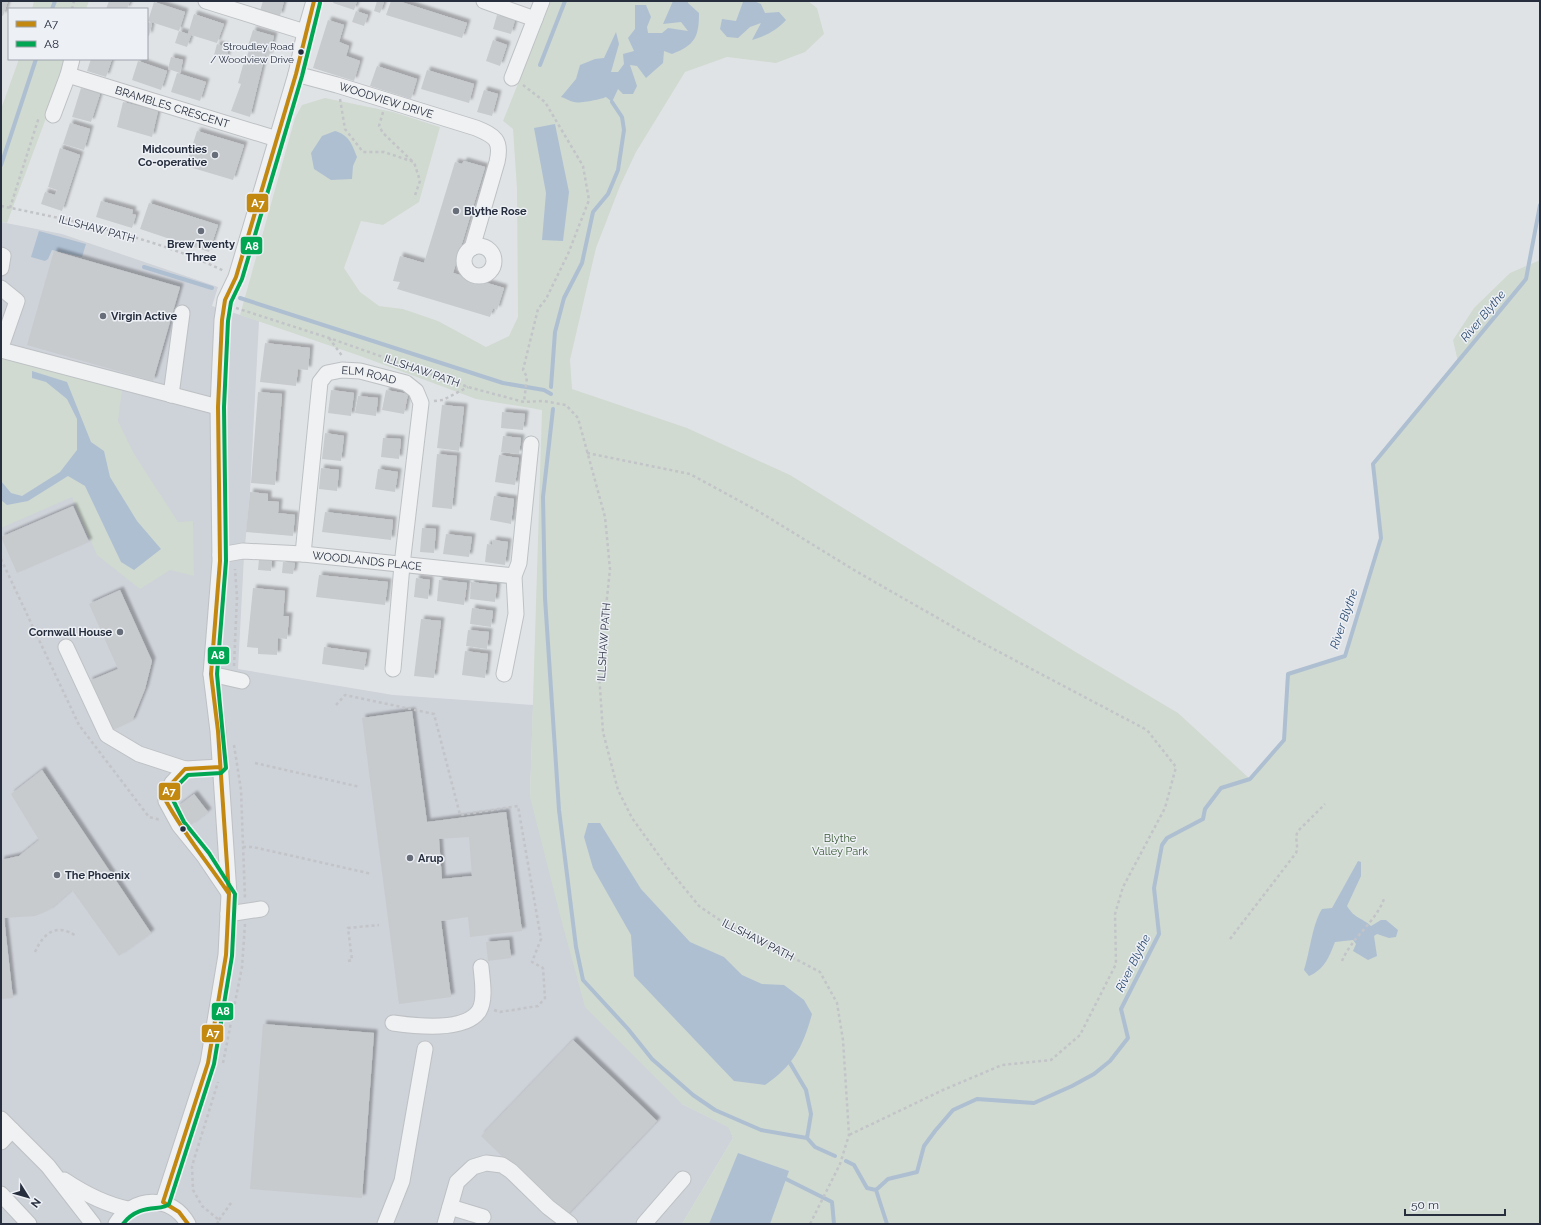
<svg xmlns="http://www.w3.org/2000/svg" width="1541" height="1225" font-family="Raleway,sans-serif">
<defs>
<filter id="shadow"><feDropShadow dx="3.5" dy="-3.5" stdDeviation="1" flood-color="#0004"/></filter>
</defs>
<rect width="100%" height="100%" fill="#e0e3e6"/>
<path fill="#ced2d9" d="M1,222L62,234L218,287L212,306L259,321L250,492L244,556L238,669L393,695L533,705L530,797L682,1104L729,1127L733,1138L682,1224H1Z"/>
<path fill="#d0dad1" d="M34,1H89L86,9H32Z
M551,1H808L817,8L824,34L805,52L776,63L727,57L685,72L636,152L620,186L596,248L570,360L572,389L687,428L790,475L1074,651L1178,713L1250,779L1284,740L1288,674L1345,656L1381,538L1373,464L1458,362L1453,340L1474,308L1510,273L1540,260V1224H682L733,1138L728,1127L682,1104L585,1007L561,919L530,797L542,410L476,399L363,357L240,315L295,118L302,105L325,98L393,112L440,127L419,202L383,225L361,221L344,268L360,292L379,306L403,309L438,321L486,347L509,336L518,317L517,189L513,129L503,121Z
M19,59H68L7,223L1,222V109Z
M1,358L122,390L118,421L134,454L178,522L193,521L194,576L170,570L140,589L97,555L72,497L1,528Z"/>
<path fill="#aebfd2" d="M673,1H688V3L699,13C699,37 695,45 672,54L664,51L663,63L646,78L637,66L630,65L637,86L633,94H623L618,89L612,102L606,97C602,99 579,104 574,102C569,101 565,98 561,97L576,79L580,65L595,59L604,58L616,32L619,44L611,72H618L624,64L623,54L634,51L628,38L635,29V5H646L651,17L647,27L648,33H662L668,28L688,31L681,22L663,24Z
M754,1L761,4L765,13L779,12L786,20C777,30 766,36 752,40L761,23L750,27L738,38L727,37L720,29L722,19L736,21L743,2Z
M555,124L569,192L563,241L542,240L546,193L534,128Z
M335,131C349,135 352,144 357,157L353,166L352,179L331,180L314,169L311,153L322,136Z
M39,231L86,244L82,257L52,250L48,259L45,261L31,257Z
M32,371L67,382L91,442L104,451L110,477L137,521L161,549L134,570L121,562L85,486L68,476L28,501L7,505L1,500V481L11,493L22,496L60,472L77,450V419L67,399L46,382L32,378Z
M588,823H600L641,889L690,942L724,957L742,975L762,984L784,985L804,1000L812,1014C803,1047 793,1066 765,1085L734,1081L634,976L631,935L593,868L584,837Z
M1358,861L1361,862V876L1347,906C1356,920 1360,916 1371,926L1381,920H1386L1398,930L1396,937L1389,938L1377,934L1374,936L1377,956L1368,960L1353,951L1356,944L1353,940L1335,942C1329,957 1325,969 1309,976L1304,970C1310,952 1312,925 1322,909L1332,908Z
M738,1153L789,1171L770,1224H709Z"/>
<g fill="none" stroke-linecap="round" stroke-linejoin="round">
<path stroke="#aebfd2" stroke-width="4" d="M52,9L55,1
M540,65L565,1
M1,165L36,59
M144,267L212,288
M240,298L503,383L544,390L551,394
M551,387L555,332L564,298L582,263L593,212L608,194L618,170L624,130L622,117L612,102
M553,409L543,497L545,598L559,810L576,947L583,980L628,1029L652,1059L693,1095L715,1110L761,1130L807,1138
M790,1063L806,1090L811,1114L807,1138L815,1147L835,1156
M846,1161L854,1165L867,1188L876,1190
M786,1179L832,1202L834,1224
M887,1224L876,1190L888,1179L917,1172L924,1146L935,1131L953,1110L977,1099L1034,1103L1072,1086L1094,1074L1110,1061L1128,1038L1121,1009L1159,934L1154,888L1162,845L1167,838L1203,819L1205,809L1221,788L1250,779L1284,740L1288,674L1345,656L1381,538L1373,464L1526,279L1540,205"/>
</g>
<path fill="#c8cbce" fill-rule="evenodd" filter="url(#shadow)" d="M1,1H8L3,16L1,15Z
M109,1H130L127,9H106Z
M263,1H284L280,16L260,11Z
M334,1H357L354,10L333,3Z
M377,1L384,2L380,13L374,11Z
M391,1H398L467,23L462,38L386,15Z
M154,2L185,12L179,31L148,21Z
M356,11L368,15L364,26L352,22Z
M194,14L224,24L217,43L191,35L187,47L175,43L179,31L188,34Z
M497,15L515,20L511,34L493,29Z
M328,20L344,25L339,42L349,46L346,56L360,61L354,81L313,68Z
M147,22L152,23L149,36L147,35Z
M253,30L274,36L269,56L265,55L250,117L231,111L241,84L238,83L245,58H247L249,50L247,49Z
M493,40L507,45L500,66L486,61Z
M217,44L229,48L226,59L214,55Z
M171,57L183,60L180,73L168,69Z
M91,59H112L106,77L87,71Z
M138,61L167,71L161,90L132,80Z
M377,66L417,79L411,99L370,86Z
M427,70L474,84L469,103L421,89Z
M177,73L206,82L200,101L171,92Z
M81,88L100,94L91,122L72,117Z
M484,90L498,94L492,116L477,112Z
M123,102L158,111L152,137L117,127Z
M70,123L90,129L84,150L63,144Z
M197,131L244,145L233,180L186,166Z
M60,148L80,155L62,211L41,204L45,192L55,195L57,190L48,187Z
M464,161L485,167L453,273L504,288L497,310L493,308L490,317L397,289L400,282L393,281L400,256L424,263L455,162L462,164Z
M101,201L133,210L132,214L136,215L132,228L96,217Z
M149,203L218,225L209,252L140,229Z
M54,251L180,287L153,381L27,345Z
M265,343L310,348L308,370L298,369L296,386L260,382Z
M331,390L354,393L351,416L328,413Z
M386,390L408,394L404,414L382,410Z
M258,392L282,394L275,485L251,483Z
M358,396L378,398L376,416L355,413Z
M442,405L464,407L459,451L437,448Z
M502,412L525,414L523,430L501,428Z
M325,433L344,436L341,461L322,459Z
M503,436L521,438L519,454L501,452Z
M383,438L401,439L399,459L381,457Z
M437,454L457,456L452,509L432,507Z
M499,455L519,458L515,485L495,482Z
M321,468L339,470L337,491L319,489Z
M378,469L398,472L395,492L375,489Z
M250,492L268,494V501L279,502L278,513L295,515L293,536L246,532Z
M494,496L514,499L511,524L490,520Z
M73,506L89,542L17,573L1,537Z
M325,512L393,520L391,540L322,532Z
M422,528L436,529L434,553L420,552Z
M446,534L472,537L469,557L443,554Z
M493,540L508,542L505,565L485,562L487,544L492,545Z
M259,559L272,560L271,571L258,570Z
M283,562L295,563L293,574L282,573Z
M319,575L388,582L385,605L316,597Z
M416,578L430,580L428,599L414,597Z
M439,580L467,583L464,605L437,601Z
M471,582L497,585L495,602L470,599Z
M253,588L285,591L283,616H289L287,639L278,638L277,655L258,654V648L247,647Z
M120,590L152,661L145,689L132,721L111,731L89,681L118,669L89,604Z
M472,608L493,611L491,627L470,624Z
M421,619L441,621L434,678L414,676Z
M468,630L489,632L487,649L466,646Z
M324,647L367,653L364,670L322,664Z
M465,651L488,654L485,678L462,675Z
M412,711L427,822L506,812L522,931L470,937L468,917L441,921L451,997L399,1004L362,718ZM469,837L472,876L442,879L439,839Z
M42,770L151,933L119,956L72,890L49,910L35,916L4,918L13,998L1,999V860L19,856L39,840L11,794Z
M194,794L208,812L191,825L177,807Z
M509,940L511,958L488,961L486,942Z
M263,1024L374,1033L362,1198L250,1189Z
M573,1040L657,1121L565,1217L481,1136Z"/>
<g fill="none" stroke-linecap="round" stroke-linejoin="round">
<defs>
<g id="minor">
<path d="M206,1L305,32"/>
<path d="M484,1L535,19"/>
<path id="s1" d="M296,74L337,85L476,128C495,136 502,140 497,162L472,248"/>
<path id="s2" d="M68,75L277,139"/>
<path d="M512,78L542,1"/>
<path d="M53,115L68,75L72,59"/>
<circle cx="479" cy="261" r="15"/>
<path d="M1,255L3,256L1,268"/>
<path d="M1,288L17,301L1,347"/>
<path d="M1,350L218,407"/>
<path d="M171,395L182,313"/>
<path id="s3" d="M303,554L320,382L327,373L342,370L360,371L406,383L416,391L421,403L402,565L393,669"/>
<path id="s4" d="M220,555L243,551L303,554L514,576"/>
<path d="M66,647L107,735L139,754L185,769"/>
<path d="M211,674L242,681"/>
<path d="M504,674L516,614L514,576L519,563L531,444"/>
<path d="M220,767L185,769L172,783L166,801L179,825L204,856L229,893"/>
<path d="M228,914L261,909"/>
<path d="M393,1023C415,1026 465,1032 479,1011C486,1000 482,979 481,967"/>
<path d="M1,1119L48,1166L93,1224"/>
<path d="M1,1142L12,1130"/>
<path d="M64,1180C85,1194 104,1204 128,1209"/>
<path d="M1,1194L29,1224"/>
<path d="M163,1202L208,1063L226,955L229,894L218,731L211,674L220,561L218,407L222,320L225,300L236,277L296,74L305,32L314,1"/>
<path d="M450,1207L483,1217"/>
<path d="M116,1224C133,1196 172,1194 188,1224"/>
<path d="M385,1224L402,1181L425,1049"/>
<path d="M445,1224L457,1182L473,1167L486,1163L502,1165L511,1171L548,1207L570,1224"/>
<path d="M644,1224L683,1179"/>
</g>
</defs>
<use href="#minor" stroke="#bec1c4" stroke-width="17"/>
<path stroke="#c2c4c8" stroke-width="2.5" stroke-dasharray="3 3" stroke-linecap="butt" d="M72,9L74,1
M523,85L545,102L583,166L589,200L568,254L546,299L538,309L523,370L527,377L524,402
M340,99L345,129L363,152H384L414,162L420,181L414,198
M383,112L379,126L383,133L412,161
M1,206C76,221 156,238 224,271
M10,208L39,117
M236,308L329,338L468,387L524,402L543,401L566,405L578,418L605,517L610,569L599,674L603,732L618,790L632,818L668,868L699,906L727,925L754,937L820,972L837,1003L843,1040L849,1135L840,1164L810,1224
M329,338L343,357
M434,401L443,400L468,387
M587,453L690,474L758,511L854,570L969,636L1147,730L1176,767L1165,808L1123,887L1115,914L1116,964L1080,1035L1051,1060L1002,1065L943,1090L849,1135
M1,559L79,725L149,817L161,820
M234,666L237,597L235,569
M336,705L345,695L434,714L460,815L518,806L541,939L532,962L543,968L545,998L538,1006L500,1012L494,1010
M234,745L241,790L245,899
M255,763L360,787
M243,847H253L372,874
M1230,939L1296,853C1299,845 1294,838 1298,831L1325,804
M35,952C44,932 57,923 76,936
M348,961L352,960L348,928L379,925
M1342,961C1352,937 1375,923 1384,899
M223,1063L242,967L245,924
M219,1220L231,1203
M217,1224L219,1220L202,1206L193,1190L192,1166L218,1082"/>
<use href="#minor" stroke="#eff1f2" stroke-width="15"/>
<defs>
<path id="bus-1" d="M220,767L185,769L172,783L166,801C184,834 208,863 229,894
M188,1224L179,1212L163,1202L208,1063L226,955L229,894L218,731L211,674L220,561L218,407L222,320L225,300L236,277L296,74L314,1"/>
<path id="bus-2" d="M123,1224C140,1202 162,1212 169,1204L214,1064L232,956L235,894L209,853L184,822L173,800L177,786L188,775L221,773L226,768L217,674L226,561L224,407L228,321L231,302L242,279L302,76L320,3"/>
</defs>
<use href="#bus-1" stroke="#edf0f5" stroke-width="7"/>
<use href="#bus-2" stroke="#edf0f5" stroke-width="7"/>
<use href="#bus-1" stroke="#c38810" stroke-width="4"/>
<use href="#bus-2" stroke="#00a651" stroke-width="4"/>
</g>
<g fill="#272f3f" stroke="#edf0f5" stroke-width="1.5">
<circle cx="301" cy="52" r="3.5"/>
<circle cx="183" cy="829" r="3.5"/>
</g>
<g fill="#686e79" stroke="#edf0f5" stroke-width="1.5">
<circle cx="215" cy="155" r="4"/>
<circle cx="456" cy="211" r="4"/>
<circle cx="201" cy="231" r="4"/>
<circle cx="103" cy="316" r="4"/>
<circle cx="120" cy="632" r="4"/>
<circle cx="410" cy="858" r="4"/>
<circle cx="57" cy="875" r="4"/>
</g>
<g text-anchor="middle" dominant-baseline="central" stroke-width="3" stroke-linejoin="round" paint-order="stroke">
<g font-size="10" fill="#272f3f" stroke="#edf0f5" text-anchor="end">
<text x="294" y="46">Stroudley Road<tspan x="294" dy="13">/ Woodview Drive</tspan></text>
</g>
<g font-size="11" fill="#272f3f" stroke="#edf0f5">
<text stroke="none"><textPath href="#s1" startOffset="94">WOODVIEW DRIVE</textPath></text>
<text stroke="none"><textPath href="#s2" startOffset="109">BRAMBLES CRESCENT</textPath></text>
<text transform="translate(97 229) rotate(15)">ILLSHAW PATH</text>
<text transform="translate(422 371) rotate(19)">ILLSHAW PATH</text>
<text stroke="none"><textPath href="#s3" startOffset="227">ELM ROAD</textPath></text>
<text stroke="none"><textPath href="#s4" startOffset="148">WOODLANDS PLACE</textPath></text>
<text transform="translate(604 642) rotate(-86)">ILLSHAW PATH</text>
<text transform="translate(758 940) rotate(27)">ILLSHAW PATH</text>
</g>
<g font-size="11" font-weight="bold" fill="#272f3f" stroke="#edf0f5" text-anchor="start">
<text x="207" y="149" text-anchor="end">Midcounties<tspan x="207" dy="13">Co-operative</tspan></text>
<text x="464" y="211">Blythe Rose</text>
<text x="201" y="244" text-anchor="middle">Brew Twenty<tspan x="201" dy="13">Three</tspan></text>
<text x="111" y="316">Virgin Active</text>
<text x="112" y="632" text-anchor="end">Cornwall House</text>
<text x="418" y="858">Arup</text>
<text x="65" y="875">The Phoenix</text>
</g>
<g font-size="11" fill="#3b5a34" stroke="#edf0f5">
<text x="840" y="838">Blythe<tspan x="840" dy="13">Valley Park</tspan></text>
</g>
<g font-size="12" font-style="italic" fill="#304e73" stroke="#edf0f5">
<text transform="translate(1483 316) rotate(-50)">River Blythe</text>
<text transform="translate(1344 619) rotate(-71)">River Blythe</text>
<text transform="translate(1133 963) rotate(-63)">River Blythe</text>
</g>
</g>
<g stroke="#edf0f5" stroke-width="1.5">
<rect x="246" y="193" width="23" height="20" rx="4" fill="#c38810"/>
<rect x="240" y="236" width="23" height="19" rx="4" fill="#00a651"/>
<rect x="207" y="646" width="23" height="19" rx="4" fill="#00a651"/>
<rect x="158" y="782" width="23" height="19" rx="4" fill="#c38810"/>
<rect x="211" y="1002" width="23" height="19" rx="4" fill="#00a651"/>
<rect x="201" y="1024" width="23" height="19" rx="4" fill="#c38810"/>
</g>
<g font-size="11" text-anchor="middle" font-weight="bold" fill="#fff">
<text x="258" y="207">A7</text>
<text x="252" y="250">A8</text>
<text x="218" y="659">A8</text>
<text x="169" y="795">A7</text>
<text x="223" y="1015">A8</text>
<text x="213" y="1037">A7</text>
</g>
<rect width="1541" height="1225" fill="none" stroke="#272f3f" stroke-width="4"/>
<rect x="8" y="8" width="140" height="52" fill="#edf0f5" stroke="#9ea3ac"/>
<rect x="16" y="21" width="20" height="6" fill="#c38810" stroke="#9ea3ac"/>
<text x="44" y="28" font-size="12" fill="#272f3f">A7</text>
<rect x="16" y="41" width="20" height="6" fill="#00a651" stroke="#9ea3ac"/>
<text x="44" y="48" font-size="12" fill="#272f3f">A8</text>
<g transform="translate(28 1197) rotate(127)" stroke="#edf0f5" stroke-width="3" paint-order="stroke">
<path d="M0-3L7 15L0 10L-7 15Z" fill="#272f3f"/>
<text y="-6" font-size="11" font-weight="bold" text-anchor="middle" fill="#272f3f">N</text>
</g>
<path d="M1405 1209v6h100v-6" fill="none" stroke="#272f3f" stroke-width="2"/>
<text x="1411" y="1209" font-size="12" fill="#272f3f" stroke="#edf0f5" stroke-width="3" paint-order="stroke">50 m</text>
</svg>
